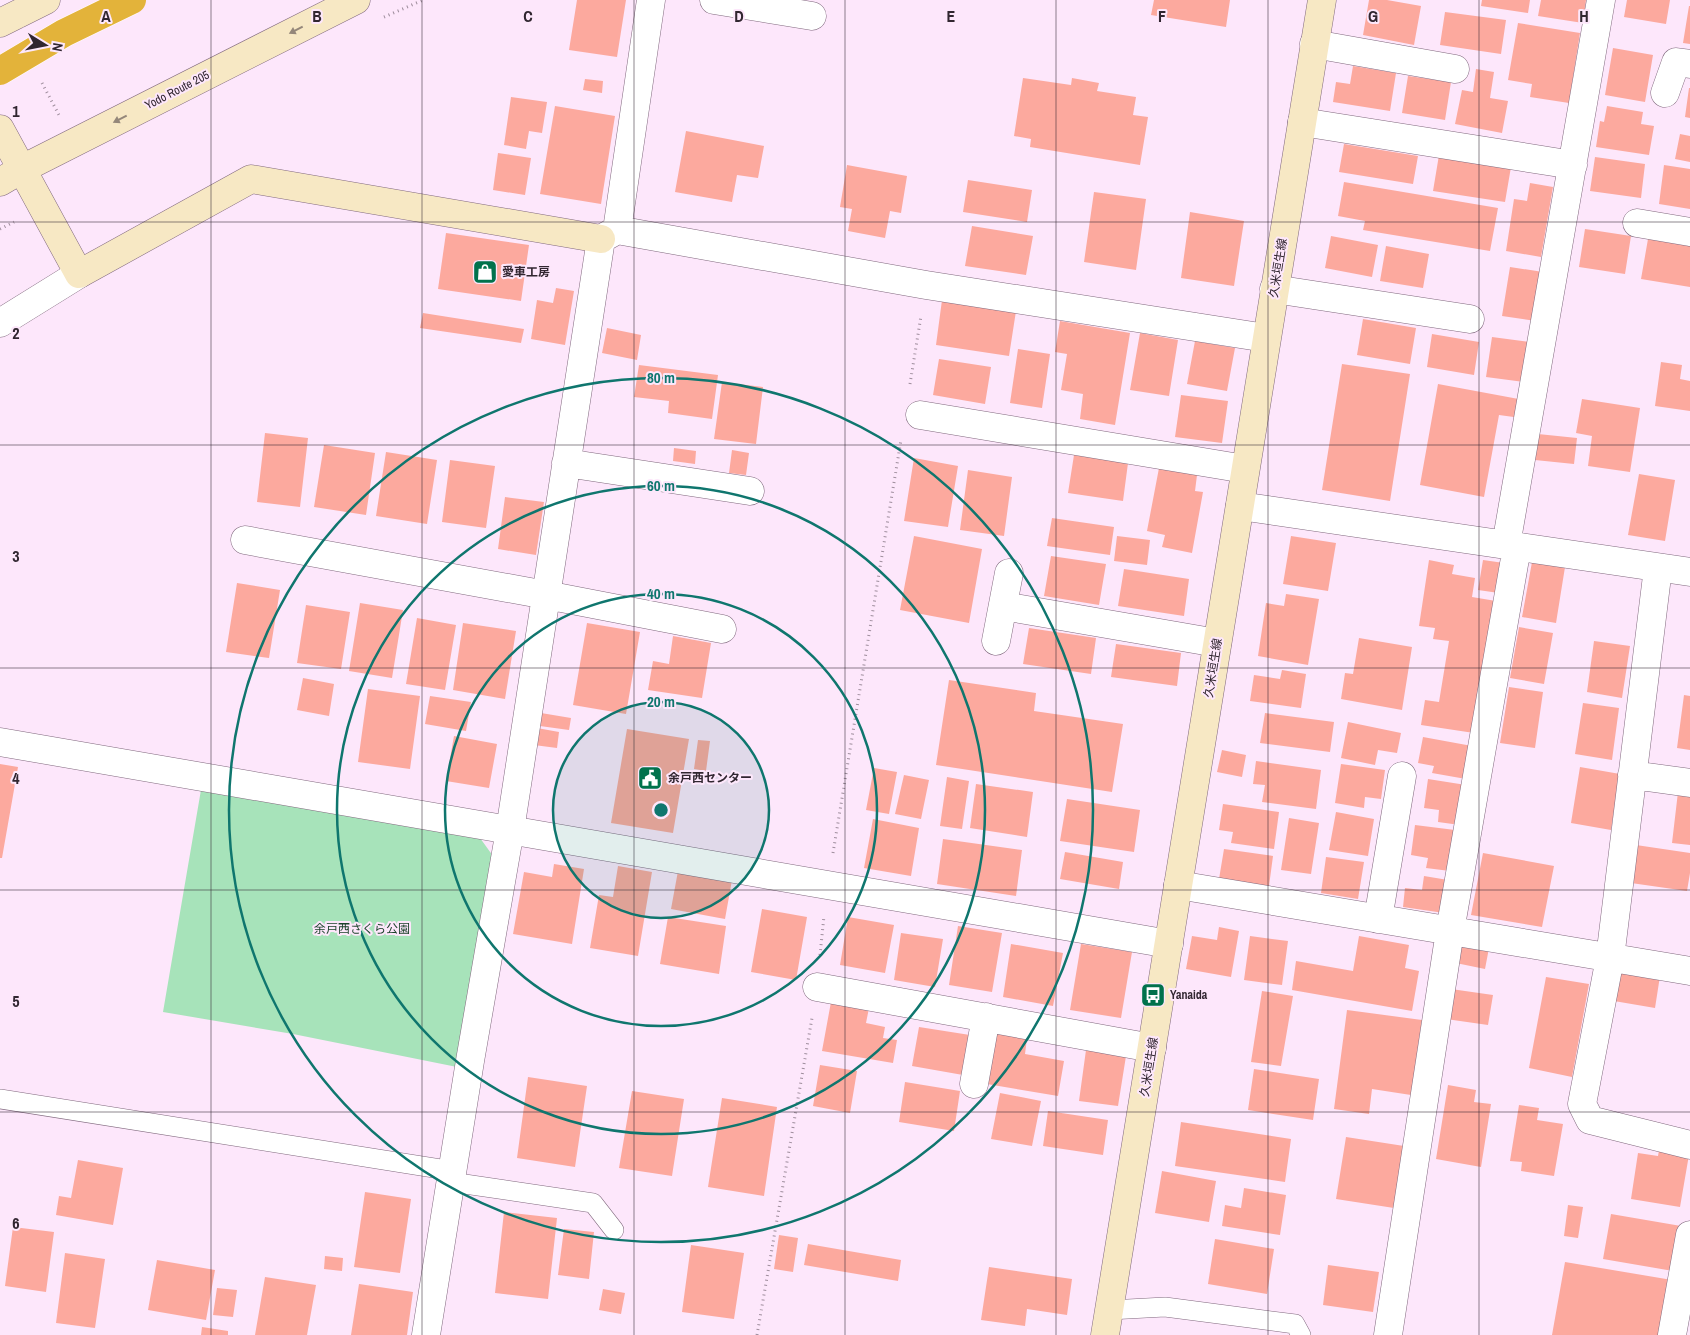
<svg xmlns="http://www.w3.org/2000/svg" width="1690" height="1335" font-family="'Archivo Narrow','Noto Sans JP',sans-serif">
<rect width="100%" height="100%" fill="#fde7fb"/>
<path fill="#a7e3ba" d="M202,784L475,831L493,856L457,1067L293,1034L163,1012Z"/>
<path fill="#fca99e" d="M577,0H626L617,57L569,50Z
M1154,0H1230L1226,27L1151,15Z
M1369,0H1387L1421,6L1414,45L1363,35Z
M1482,0H1530L1528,13L1481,6Z
M1541,0H1586L1583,23L1538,16Z
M1627,0H1670L1666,24L1624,17Z
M1689,6H1690V44L1683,43Z
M1445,12L1506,20L1501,54L1440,45Z
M1518,23L1580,33L1569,103L1530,97L1532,84L1508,80Z
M1613,48L1653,55L1645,102L1605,95Z
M1353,66L1396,73L1390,111L1333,102L1336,82L1350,84Z
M1476,69L1494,72L1490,98L1508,101L1502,133L1455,124L1462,90L1473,92Z
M1408,76L1451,82L1445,120L1402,113Z
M1023,78L1071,85L1072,78L1099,83L1097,91L1136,97L1133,115L1148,117L1140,165L1030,147L1031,139L1014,136Z
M585,79L603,81L602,93L583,90Z
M1689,88H1690V118L1685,117Z
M511,97L547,102L542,133L529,131L526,149L504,145Z
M555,106L615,116L601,204L540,194Z
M1607,106L1643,112L1641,124L1654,126L1649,155L1596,147L1600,121L1604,122Z
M686,131L764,146L758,178L737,175L732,202L675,192Z
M1680,134L1690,136V162L1675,159Z
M1344,144L1418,156L1413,184L1339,172Z
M498,153L531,158L525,195L493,190Z
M1439,155L1511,167L1505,202L1433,191Z
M1595,157L1645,164L1641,198L1590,191Z
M847,165L907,176L901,213L890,211L885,238L848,231L852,209L840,207Z
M1664,165L1690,169V209L1659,204Z
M968,180L1032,190L1027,222L963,212Z
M1344,182L1498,208L1490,251L1363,230L1365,221L1338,216Z
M1530,183L1553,187L1541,257L1506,251L1514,199L1527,201Z
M1094,192L1146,199L1136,270L1084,262Z
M1190,212L1244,221L1234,286L1181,278Z
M972,226L1033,236L1026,275L965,266Z
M1585,229L1631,236L1625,274L1579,267Z
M446,233L529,245L521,301L438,289Z
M1331,236L1378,245L1372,277L1325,268Z
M1648,239L1690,246V287L1641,279Z
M1386,246L1429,254L1423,288L1380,281Z
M1510,267L1543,272L1536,321L1502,316Z
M556,288L574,291L565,345L531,339L537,300L553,303Z
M942,300L1016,311L1009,356L936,345Z
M423,313L524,329L521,343L420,328Z
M1363,319L1416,328L1410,364L1357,355Z
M1060,321L1130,333L1115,425L1080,419L1083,394L1061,390L1067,354L1055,352Z
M607,328L641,335L637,360L602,353Z
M1140,333L1178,340L1169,396L1130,390Z
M1432,334L1479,342L1474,375L1427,367Z
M1492,337L1530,342L1524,382L1486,377Z
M1195,341L1235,348L1227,391L1187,384Z
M1018,349L1050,354L1042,408L1010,403Z
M939,359L991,367L985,404L933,395Z
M1661,362L1682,365L1680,379L1690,381V411L1655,406Z
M1342,364L1410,374L1390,501L1322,490Z
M639,365L718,375L712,419L668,413L669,401L634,397Z
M722,382L763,387L756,444L714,439Z
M1438,384L1524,400L1521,418L1499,415L1484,497L1420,485Z
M1181,395L1228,401L1222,443L1175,437Z
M1582,399L1640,408L1630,472L1588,466L1592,436L1576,433Z
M265,433L308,438L300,507L257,502Z
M1538,434L1577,438L1574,464L1535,460Z
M324,445L375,453L366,515L314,507Z
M674,448L696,451L695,464L673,461Z
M732,450L749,453L746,475L729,473Z
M386,452L437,460L427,524L376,516Z
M1074,455L1128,463L1123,501L1068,493Z
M914,458L958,466L948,527L904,521Z
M450,460L495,466L486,528L442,522Z
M1159,468L1197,475L1195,491L1203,492L1192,553L1162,547L1165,535L1147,531Z
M968,470L1012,477L1004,536L960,530Z
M1639,474L1675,480L1665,541L1628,535Z
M505,497L544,502L536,555L498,549Z
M1052,518L1114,527L1110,555L1047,546Z
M914,536L982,549L969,623L900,610Z
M1117,536L1150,540L1147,565L1114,561Z
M1291,536L1336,543L1328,591L1283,584Z
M1051,556L1106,564L1099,605L1044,596Z
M1429,560L1454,565L1452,574L1475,578L1472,597L1496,601L1474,733L1421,725L1425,700L1439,702L1449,641L1433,639L1435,628L1419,626Z
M1483,560L1504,563L1499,593L1478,590Z
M1532,562L1565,567L1556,623L1522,617Z
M1124,569L1189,579L1184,616L1118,606Z
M237,583L280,590L269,658L226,652Z
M1286,594L1319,599L1308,665L1258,656L1266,603L1284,606Z
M360,603L403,610L392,678L349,671Z
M306,605L350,612L341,669L297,663Z
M417,618L456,625L445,690L406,684Z
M463,623L516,631L505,699L453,690Z
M587,623L640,632L626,714L573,705Z
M1519,627L1553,633L1544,684L1510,678Z
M1029,628L1096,638L1091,674L1023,664Z
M673,636L711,643L702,698L648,690L653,661L669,664Z
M1359,638L1412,647L1402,710L1341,699L1345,673L1353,674Z
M1594,641L1630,646L1622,698L1587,692Z
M1116,644L1181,653L1177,686L1111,677Z
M1282,670L1306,674L1301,708L1250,701L1254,675L1280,679Z
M303,678L334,684L329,716L297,710Z
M949,680L1036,693L1034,711L1123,724L1112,792L936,765Z
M1509,687L1543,692L1535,748L1500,743Z
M368,689L420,696L410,769L358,762Z
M1684,695L1690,696V750L1677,748Z
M430,696L471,702L466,731L425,724Z
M1583,703L1619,708L1612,760L1575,754Z
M541,713L571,718L569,730L540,726Z
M1265,713L1334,722L1330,752L1260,743Z
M1348,722L1401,733L1397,753L1378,750L1375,765L1341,758Z
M537,728L559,732L557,748L534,745Z
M627,729L689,739L673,833L611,823Z
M454,736L497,744L489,788L446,781Z
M1423,737L1472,746L1466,779L1432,773L1434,766L1418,763Z
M698,740L710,741L706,771L694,769Z
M1222,750L1246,755L1242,777L1217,772Z
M1256,761L1321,770L1316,809L1262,802L1265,785L1253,784Z
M0,764L18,767L2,858H0Z
M1341,764L1385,770L1381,799L1365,797L1364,808L1335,803Z
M1580,767L1620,774L1611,830L1571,823Z
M874,768L897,772L889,814L866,810Z
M904,775L929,780L921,819L895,814Z
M947,777L969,781L962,829L940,826Z
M1428,779L1466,785L1460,825L1438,822L1439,810L1424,808Z
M976,784L1033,792L1027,837L970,828Z
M1678,792L1690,793V845L1672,843Z
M1067,799L1140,810L1134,852L1060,841Z
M1223,804L1279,812L1274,849L1231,843L1233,832L1219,830Z
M1336,812L1374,819L1368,856L1329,850Z
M1289,818L1319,823L1311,874L1281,870Z
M873,819L919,828L911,876L864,868Z
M1415,825L1455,830L1450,871L1426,868L1428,858L1411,855Z
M943,839L1022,850L1016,896L937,884Z
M1636,845L1690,853V873L1687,891L1631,883Z
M1224,849L1273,856L1269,886L1219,879Z
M1065,852L1123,862L1119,889L1060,879Z
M1483,853L1554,866L1542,927L1471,915Z
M1326,857L1364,862L1358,899L1321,893Z
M554,864L584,869L572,944L513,934L524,872L552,877Z
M618,866L652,872L638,956L590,948L599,895L613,897Z
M678,871L732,880L725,919L671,909Z
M1424,876L1448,880L1444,913L1403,907L1405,888L1422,890Z
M762,909L807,917L796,980L751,972Z
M668,917L726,926L719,974L660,964Z
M848,917L894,925L885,973L840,965Z
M958,926L1002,933L992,992L949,985Z
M1219,927L1239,931L1231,977L1186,969L1192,936L1217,940Z
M901,933L943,939L935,987L894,980Z
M1250,936L1288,941L1282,985L1244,980Z
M1359,936L1409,945L1405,968L1419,971L1412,1011L1292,990L1296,961L1353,971Z
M1455,941L1489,948L1485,969L1451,962Z
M1011,944L1063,953L1053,1006L1003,997Z
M1081,944L1132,952L1121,1018L1070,1010Z
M1619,970L1660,976L1655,1008L1614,1001Z
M1546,977L1589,984L1572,1077L1529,1068Z
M1451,989L1493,995L1488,1025L1446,1019Z
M1262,991L1293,996L1281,1066L1251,1062Z
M831,1002L869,1008L866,1023L885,1027L883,1038L897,1040L893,1063L822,1051Z
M1347,1010L1422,1020L1411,1095L1372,1089L1369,1114L1334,1109Z
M919,1027L970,1035L963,1075L912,1066Z
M996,1032L1027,1038L1025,1054L1064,1061L1058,1096L987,1084Z
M1086,1050L1126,1056L1118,1106L1079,1101Z
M820,1065L857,1071L850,1113L813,1106Z
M1254,1069L1319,1079L1313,1120L1248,1110Z
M528,1077L587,1086L575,1167L517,1158Z
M905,1082L960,1091L954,1131L899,1122Z
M1448,1085L1476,1090L1474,1102L1491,1104L1481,1167L1436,1159Z
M632,1091L684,1099L672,1176L619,1168Z
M1000,1093L1041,1101L1032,1146L991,1139Z
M722,1098L777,1107L764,1196L708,1187Z
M1519,1105L1539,1108L1537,1120L1563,1124L1554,1176L1521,1171L1522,1162L1510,1161Z
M1048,1111L1108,1120L1103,1155L1043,1146Z
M1181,1122L1291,1139L1285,1182L1175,1166Z
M1346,1137L1404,1146L1394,1208L1336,1199Z
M1660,1144L1690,1149L1680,1207L1631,1199L1638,1153L1658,1156Z
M78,1160L123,1168L113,1225L56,1215L59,1196L71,1198Z
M1162,1171L1216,1181L1209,1222L1155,1213Z
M1244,1188L1286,1195L1280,1235L1222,1226L1225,1205L1241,1208Z
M365,1192L411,1199L400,1273L354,1267Z
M1568,1205L1583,1207L1578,1238L1564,1236Z
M504,1212L557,1218L548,1299L495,1293Z
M1611,1214L1681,1226L1673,1271L1603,1259Z
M13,1227L54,1232L46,1292L5,1286Z
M564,1229L594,1232L589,1279L558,1275Z
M779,1235L798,1238L793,1272L774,1269Z
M1215,1239L1274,1249L1267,1294L1208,1284Z
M808,1244L901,1260L898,1281L804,1265Z
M691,1245L744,1253L734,1319L682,1312Z
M65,1253L105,1259L95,1328L56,1323Z
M325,1256L343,1258L342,1271L324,1269Z
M157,1260L215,1270L206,1320L148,1310Z
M1565,1262L1672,1280L1663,1335H1552Z
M1328,1265L1379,1272L1373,1312L1323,1305Z
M989,1267L1072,1279L1067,1315L1027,1309L1025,1326L981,1320Z
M265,1277L316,1285L307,1335H255Z
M359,1284L413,1292L407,1335H351Z
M217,1288L237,1290L233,1317L213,1315Z
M603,1289L625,1293L621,1314L599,1310Z
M202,1327L228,1331V1335H201Z"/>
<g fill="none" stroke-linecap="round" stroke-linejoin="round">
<defs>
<path id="lane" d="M0,1099L453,1171
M451,1182L593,1203L614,1230
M1109,1310L1165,1307L1295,1324L1301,1335"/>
<path id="street" d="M714,0L812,16
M1314,44L1455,69
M1665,93L1676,62L1690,64
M1302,122L1573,165
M1637,223L1690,232
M617,230L651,0
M1274,289L1470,319
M0,323L79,274
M920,415L1245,469
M566,463L750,491
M1240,506L1690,572
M245,540L546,595L722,629
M1506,545L1601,0
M1658,568L1610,958L1582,1104L1590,1120L1690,1145
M1003,606L1217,643
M996,641L1009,573
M0,742L1169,944
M1632,775L1690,783
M1178,885L1690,971
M1378,919L1402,776
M817,987L1152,1048
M974,1084L986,1017
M426,1335L470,1061L510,830L601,239L617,230L926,285L1266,338
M1388,1335L1450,931L1517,547
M1672,1335L1690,1235"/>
<path id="secondary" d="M0,23L46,0
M0,129L79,274L251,179L601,239
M0,182L22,169L356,0
M1105,1335L1322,0"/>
</defs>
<use href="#lane" stroke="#80697e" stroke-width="20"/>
<use href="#street" stroke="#80697e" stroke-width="29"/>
<use href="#secondary" stroke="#80697e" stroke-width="29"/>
<path stroke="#9f8e9d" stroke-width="3" stroke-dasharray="1 4" stroke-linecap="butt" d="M384,17L423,0
M42,83L59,115
M0,229L14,222
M910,384L921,316
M833,853L901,440
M820,955L824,916
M757,1335L812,1018"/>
<use href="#lane" stroke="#fff" stroke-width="19"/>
<use href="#street" stroke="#fff" stroke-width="28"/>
<use href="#secondary" stroke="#f7e8c4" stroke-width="28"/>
<defs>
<path id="highway-bridge" d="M0,71L64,33L132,0"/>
</defs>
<use href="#highway-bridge" stroke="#fff" stroke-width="29" stroke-linecap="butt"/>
<use href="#highway-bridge" stroke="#e3b33a" stroke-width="28"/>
</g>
<defs><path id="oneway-solid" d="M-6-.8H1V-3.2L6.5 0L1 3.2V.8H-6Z" transform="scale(1.25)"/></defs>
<g fill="#94877a">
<use href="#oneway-solid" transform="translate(296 30) rotate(153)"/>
<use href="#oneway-solid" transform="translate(120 119) rotate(153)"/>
</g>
<path fill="none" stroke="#312630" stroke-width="1" stroke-opacity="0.55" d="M211,0V1335M422,0V1335M634,0V1335M845,0V1335M1056,0V1335M1268,0V1335M1479,0V1335M0,222H1690M0,445H1690M0,668H1690M0,890H1690M0,1112H1690"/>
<circle cx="661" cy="810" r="108" fill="#0f766e" fill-opacity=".12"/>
<g fill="none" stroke="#0f766e" stroke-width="2.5">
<circle cx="661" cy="810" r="108"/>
<circle cx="661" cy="810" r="216"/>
<circle cx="661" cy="810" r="324"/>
<circle cx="661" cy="810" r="432"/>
</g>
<defs>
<symbol id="shop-square" viewBox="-11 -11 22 22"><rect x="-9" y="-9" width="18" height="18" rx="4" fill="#01724c" stroke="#fde7fb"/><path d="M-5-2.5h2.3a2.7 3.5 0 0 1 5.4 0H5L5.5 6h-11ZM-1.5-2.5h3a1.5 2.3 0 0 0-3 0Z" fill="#fff"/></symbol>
<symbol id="civic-square" viewBox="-11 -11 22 22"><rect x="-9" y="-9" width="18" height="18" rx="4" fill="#01724c" stroke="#fde7fb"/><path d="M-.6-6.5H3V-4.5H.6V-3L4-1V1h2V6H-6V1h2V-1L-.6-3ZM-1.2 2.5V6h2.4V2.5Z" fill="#fff"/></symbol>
<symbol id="bus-square" viewBox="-11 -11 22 22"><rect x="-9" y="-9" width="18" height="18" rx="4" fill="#01724c" stroke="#fde7fb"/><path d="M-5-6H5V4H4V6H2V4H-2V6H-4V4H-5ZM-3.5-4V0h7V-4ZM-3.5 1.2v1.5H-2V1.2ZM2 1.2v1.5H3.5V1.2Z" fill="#fff"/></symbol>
</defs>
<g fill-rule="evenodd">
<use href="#shop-square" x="471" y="258" width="28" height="28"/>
<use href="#civic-square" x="636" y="764" width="28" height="28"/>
<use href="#bus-square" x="1139" y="981" width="28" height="28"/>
</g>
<g text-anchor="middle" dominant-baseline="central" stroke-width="4" stroke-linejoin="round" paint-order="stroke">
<g font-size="12" fill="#312630" stroke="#fde7fb">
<text transform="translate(177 90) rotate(-27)">Yodo Route 205</text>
<text transform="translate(1278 268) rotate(-81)">久米垣生線</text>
<text transform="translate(1213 668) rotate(-81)">久米垣生線</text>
<text transform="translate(1149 1067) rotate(-81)">久米垣生線</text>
</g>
<g font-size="12" font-weight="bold" fill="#312630" stroke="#fde7fb" text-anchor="start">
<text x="502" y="272">愛車工房</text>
<text x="668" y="778">余戸西センター</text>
<text x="1170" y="995">Yanaida</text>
</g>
<g font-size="12" fill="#1b422a" stroke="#fde7fb">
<text x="362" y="929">余戸西さくら公園</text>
</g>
</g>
<g font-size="16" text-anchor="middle" font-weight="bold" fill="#312630" stroke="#fde7fb" stroke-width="4" stroke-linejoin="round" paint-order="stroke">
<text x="106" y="22">A</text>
<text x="317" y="22">B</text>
<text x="528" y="22">C</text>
<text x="739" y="22">D</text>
<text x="951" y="22">E</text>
<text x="1162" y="22">F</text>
<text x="1373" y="22">G</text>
<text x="1584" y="22">H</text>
<text x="16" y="117">1</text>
<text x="16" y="339">2</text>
<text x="16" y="562">3</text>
<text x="16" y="784">4</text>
<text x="16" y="1007">5</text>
<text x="16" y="1229">6</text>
</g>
<circle cx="661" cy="810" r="8" fill="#0f766e" stroke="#fde7fb" stroke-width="2.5"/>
<g font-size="15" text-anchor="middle" font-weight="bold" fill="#0f766e" stroke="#fde7fb" stroke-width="4" stroke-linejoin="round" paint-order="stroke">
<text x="661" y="383">80 m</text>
<text x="661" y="491">60 m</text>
<text x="661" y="599">40 m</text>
<text x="661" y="707">20 m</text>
</g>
<g transform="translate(45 45) rotate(100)" stroke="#fde7fb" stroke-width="4" paint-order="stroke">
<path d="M0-4L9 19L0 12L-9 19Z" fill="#312630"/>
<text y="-8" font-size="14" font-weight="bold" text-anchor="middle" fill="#312630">N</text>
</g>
</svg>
